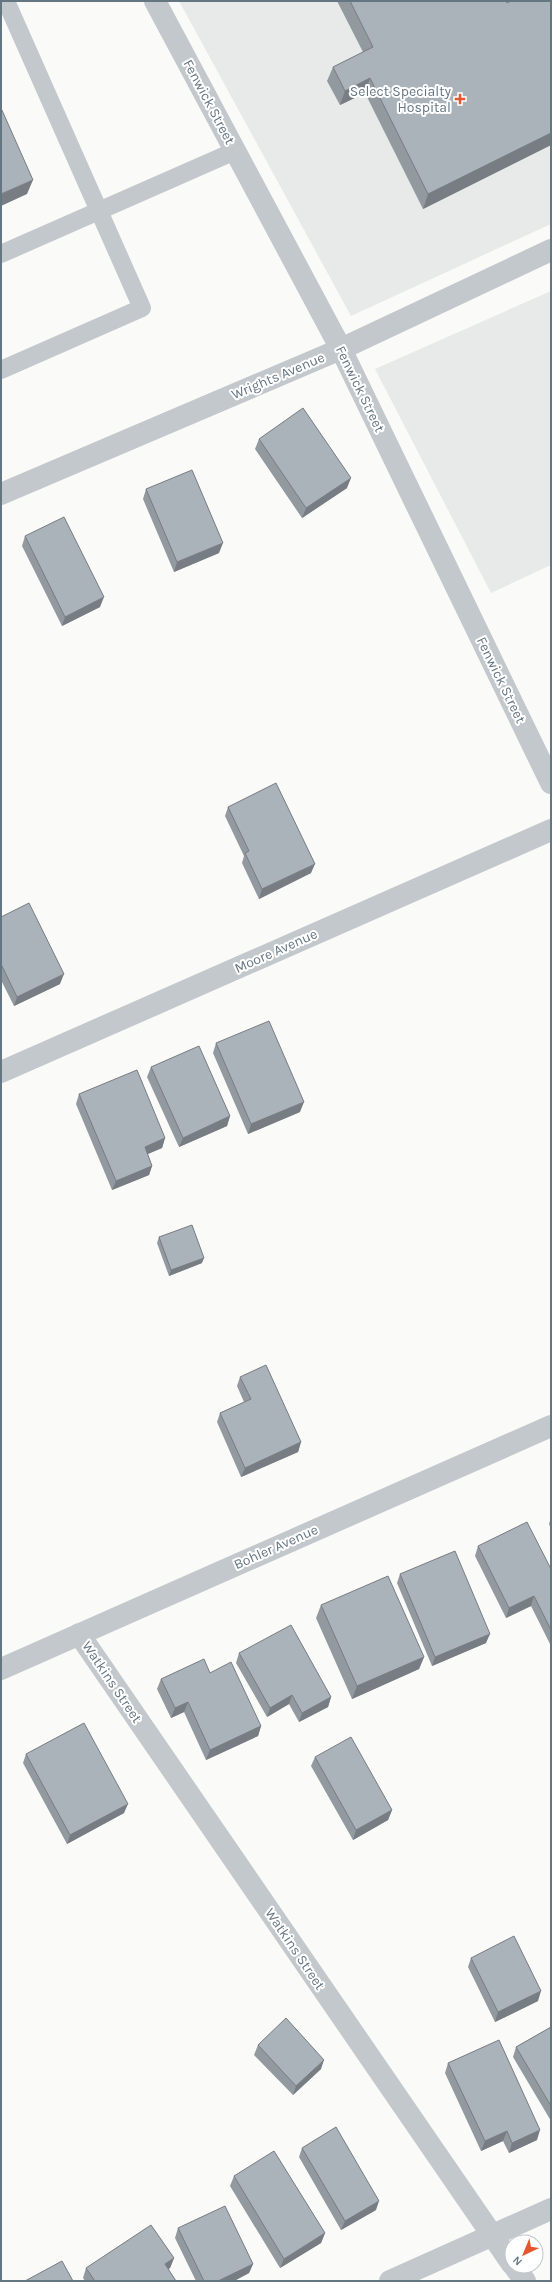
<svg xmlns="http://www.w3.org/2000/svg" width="552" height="2282" font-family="Karla,sans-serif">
<rect width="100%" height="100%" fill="#fafaf8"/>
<path fill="#e8e9e9" d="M179,1H551V224L351,316Z
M551,291V565L491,593L375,369Z"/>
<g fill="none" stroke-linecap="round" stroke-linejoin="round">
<path stroke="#c3c8cc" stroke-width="18" d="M1,254L235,151
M1,370L142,308L6,1"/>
<path stroke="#c3c8cc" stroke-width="22" d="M155,1L341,349L551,783
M1,494L341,349L551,250
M1,1072L551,830
M79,1634L512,2264
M1,1669L551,1426
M514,2266L525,2281
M390,2281L551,2209"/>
</g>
<path fill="#929a9f" d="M337,1H506L507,3L551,1V145L423,209L365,93L340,105L327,81L333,67L363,52Z
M259,439L347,488L302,518L255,449Z
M146,489L219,553L174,572L143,499Z
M25,536L100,607L62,626L22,546Z
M228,807L311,873L259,899L242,863L244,856L225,816Z
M1,917L60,984L14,1006L1,980Z
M216,1043L300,1112L248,1134L213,1053Z
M151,1067L230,1116L227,1126L179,1147L147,1077Z
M79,1094L165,1138L162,1148L147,1154L152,1166L149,1175L112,1190L76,1104Z
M159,1237L202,1263L169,1276L157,1243Z
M240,1377L301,1442L298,1452L241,1477L217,1422L220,1413L244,1402L237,1386Z
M551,1517V1529L549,1524Z
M478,1546L551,1569V1646L531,1606L506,1618L475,1556Z
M400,1574L486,1643L432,1666L397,1583Z
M321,1605L424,1657L419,1669L352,1699L316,1618Z
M239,1653L331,1697L328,1707L299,1722L289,1704L267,1717L236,1663Z
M210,1673L261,1726L258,1736L206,1760L184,1712L171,1718L157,1689L161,1679Z
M26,1754L124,1813L67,1844L23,1763Z
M315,1757L392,1810L388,1820L353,1840L311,1766Z
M471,1958L538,2001L495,2022L468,1967Z
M551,2027V2121L513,2057L516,2047Z
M258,2045L321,2069L293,2095L254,2055Z
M448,2063L537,2140L509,2153L503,2141L481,2151L445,2073Z
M302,2148L376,2210L341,2230L299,2157Z
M234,2176L325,2233L321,2243L280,2268L230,2186Z
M178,2228L253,2264L249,2273L234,2281H196L175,2238Z
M174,2258L170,2268L168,2269L176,2281H85L83,2278L86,2268Z"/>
<path fill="#777d82" d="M370,78L365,93L340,105L345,91Z
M551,133V145L423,209L428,194Z
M33,180L27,194L1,206V194Z
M351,478L347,488L302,518L306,508Z
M223,543L219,553L174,572L177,562Z
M104,597L100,607L62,626L65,617Z
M315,864L311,873L259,899L262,889Z
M64,974L60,984L14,1006L17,997Z
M304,1102L300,1112L248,1134L251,1124Z
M230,1116L227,1126L179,1147L183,1138Z
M165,1138L162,1148L141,1157L145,1147Z
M152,1166L149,1175L112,1190L116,1181Z
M204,1258L202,1263L169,1276L171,1270Z
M301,1442L298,1452L241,1477L245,1468Z
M534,1596L531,1606L506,1618L509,1608Z
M490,1634L486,1643L432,1666L435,1657Z
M424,1657L419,1669L352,1699L357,1686Z
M292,1695L289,1704L267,1717L270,1708Z
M331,1697L328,1707L299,1722L302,1713Z
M188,1702L184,1712L171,1718L175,1708Z
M261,1726L258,1736L206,1760L210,1750Z
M128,1804L124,1813L67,1844L70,1835Z
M392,1810L388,1820L353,1840L356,1830Z
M541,1991L538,2001L495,2022L498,2012Z
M324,2060L321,2069L293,2095L296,2086Z
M540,2130L537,2140L509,2153L512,2143Z
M507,2131L503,2141L481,2151L485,2141Z
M379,2201L376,2210L341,2230L345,2221Z
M325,2233L321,2243L280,2268L284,2259Z
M174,2258L170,2268L161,2274L165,2264Z
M253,2264L249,2273L234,2281H218Z"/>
<path fill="#aab3b9" stroke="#777d82" d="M350,1H506L507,3L511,1H551V133L428,194L370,78L345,91L333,67L373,47Z
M1,108L33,180L1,194Z
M303,408L351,478L306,508L259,439Z
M192,470L223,543L177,562L146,489Z
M64,517L104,597L65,617L25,536Z
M276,783L315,864L262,889L245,853L249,851L228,807Z
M29,903L64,974L17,997L1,964V917Z
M269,1021L304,1102L251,1124L216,1043Z
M199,1046L230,1116L183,1138L151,1067Z
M137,1070L165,1138L145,1147L152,1166L116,1181L79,1094Z
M192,1225L204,1258L171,1270L159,1237Z
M266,1365L301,1442L245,1468L220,1413L251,1399L240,1377Z
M527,1522L551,1569V1630L534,1596L509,1608L478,1546Z
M455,1551L490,1634L435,1657L400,1574Z
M388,1576L424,1657L357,1686L321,1605Z
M291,1625L331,1697L302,1713L292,1695L270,1708L239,1653Z
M204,1659L210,1673L231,1662L261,1726L210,1750L188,1702L175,1708L161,1679Z
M84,1723L128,1804L70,1835L26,1754Z
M351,1737L392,1810L356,1830L315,1757Z
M514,1936L541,1991L498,2012L471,1958Z
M286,2018L324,2060L296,2086L258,2045Z
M551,2027V2106L516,2047Z
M499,2040L540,2130L512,2143L507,2131L485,2141L448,2063Z
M336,2127L379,2201L345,2221L302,2148Z
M274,2151L325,2233L284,2259L234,2176Z
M225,2206L253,2264L218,2281H204L178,2228Z
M151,2225L174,2258L165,2264L176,2281H95L86,2268Z
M62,2261L73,2281H25Z"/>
<path fill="#e4572e" stroke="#fff" stroke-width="1.5" d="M458 93h4v4h4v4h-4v4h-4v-4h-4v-4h4z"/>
<g text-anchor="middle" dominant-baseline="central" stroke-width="4" stroke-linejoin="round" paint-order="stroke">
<g font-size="14" fill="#657683" stroke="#fff" text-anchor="end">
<text x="451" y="91">Select Specialty<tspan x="451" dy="16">Hospital</tspan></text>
</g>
<g font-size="14" fill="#657683" stroke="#fff">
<text transform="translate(209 102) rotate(62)">Fenwick Street</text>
<text transform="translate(278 376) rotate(-23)">Wrights Avenue</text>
<text transform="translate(360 389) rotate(64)">Fenwick Street</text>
<text transform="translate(501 680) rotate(64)">Fenwick Street</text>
<text transform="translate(276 951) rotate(-24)">Moore Avenue</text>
<text transform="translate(276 1547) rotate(-24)">Bohler Avenue</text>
<text transform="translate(112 1682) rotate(56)">Watkins Street</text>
<text transform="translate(295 1949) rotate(56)">Watkins Street</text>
</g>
</g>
<rect width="552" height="2282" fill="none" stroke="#657683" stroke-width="4"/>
<g transform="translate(524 2254) rotate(224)"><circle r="19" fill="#ffffff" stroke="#c1c8cd"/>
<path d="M0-3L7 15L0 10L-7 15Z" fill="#e4572e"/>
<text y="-6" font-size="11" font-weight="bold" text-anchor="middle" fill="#657683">N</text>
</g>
</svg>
